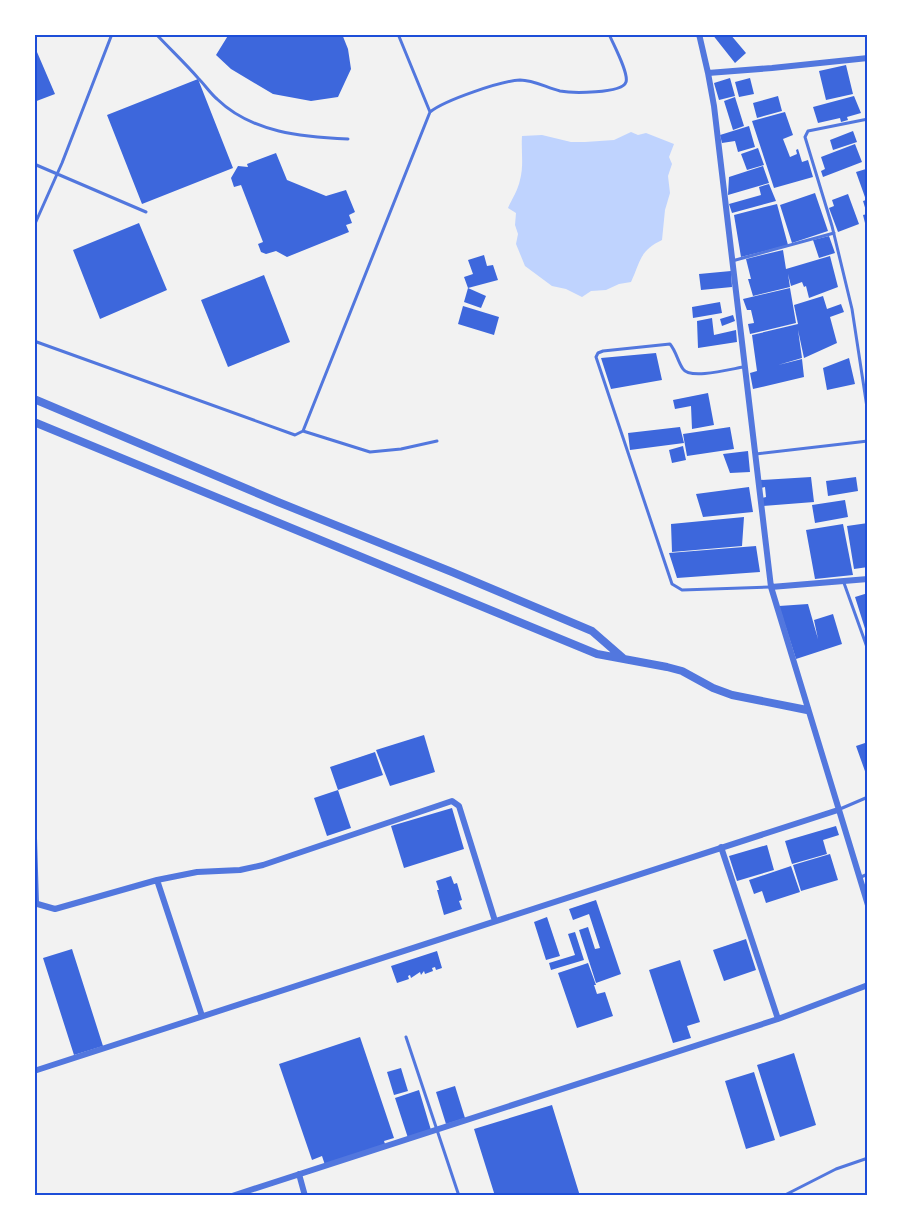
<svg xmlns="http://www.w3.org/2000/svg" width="902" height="1230" font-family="Helvetica,sans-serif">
<rect width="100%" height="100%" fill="#f2f2f2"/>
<path fill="#bfd3fe" d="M631,132L638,135L646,133L674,144L669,157L672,164L668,176L670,193L665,210L662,240C639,251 641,261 631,282L619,284L606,290L591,291L582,297L566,289L552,286L525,266L516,244L518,234L515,225L516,213L508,208C512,199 518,190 520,180C524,165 521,152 522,136L542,135L571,142H585L614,140Z"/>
<path fill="#3d67dc" d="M229,34H342L348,49L351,69L338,97L311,101L273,94L231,69L216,55Z
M712,34H730L746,53L735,63Z
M34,45L55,94L34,102Z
M846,65L853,94L826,100L819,71Z
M730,78L735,96L719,100L714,83Z
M750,78L754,94L739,97L735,82Z
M198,79L233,168L142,204L107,115Z
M778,96L782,111L757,118L753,103Z
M854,96L861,113L847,117L848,120L841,122L840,118L818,123L813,107Z
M735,97L744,126L733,130L724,101Z
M785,112L793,135L783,139L790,157L797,154L796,150L798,149L802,162L808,160L813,177L774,188L752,121Z
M749,126L755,147L738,152L735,141L722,143L720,135Z
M853,131L857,142L833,150L830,140Z
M855,144L862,162L823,177L821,171L825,169L821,157Z
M758,148L764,165L747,170L741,154Z
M276,153L287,180L326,196L346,190L355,212L349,215L352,223L346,225L349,232L287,257L276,251L266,254L261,252L258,244L263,242L241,185L234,187L231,178L238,166L248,167L247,164Z
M763,166L769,183L728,195L729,177Z
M866,169L868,222L865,223L863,215L867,214L863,201L866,200L856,172Z
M769,184L776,201L732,213L729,204L761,195L759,187Z
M815,193L828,231L792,243L780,205Z
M848,194L859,224L838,232L829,208L834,206L832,200Z
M777,204L788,245L741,257L734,215Z
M139,223L167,290L100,319L73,250Z
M829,236L835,253L819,258L813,240Z
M783,250L786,269L830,256L838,287L809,298L806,286L804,287L802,282L791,286L788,274L790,287L753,296L748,279H751L746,259Z
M484,255L487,266L493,265L498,280L468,288L464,277L473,274L468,260Z
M731,271L732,287L701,290L699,274Z
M264,275L290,342L228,367L201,300Z
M468,288L486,296L481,308L464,302Z
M790,288L796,323L750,334L748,324L754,323L751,310H747L743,299Z
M823,296L827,309L841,304L844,312L830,317L837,343L804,358L798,330L802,358L778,365L802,359L804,377L753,389L750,373L757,371L752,335L798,324L794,305Z
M720,302L722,313L693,318L692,307Z
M463,306L499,317L494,335L458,324Z
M733,315L735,321L722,326L720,319Z
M712,318L714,335L736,330L737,342L698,348L697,321Z
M656,353L662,380L611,389L601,358Z
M849,358L855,384L827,390L823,368Z
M708,393L714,425L692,429L691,406L675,409L673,400Z
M680,427L684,443L630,450L628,433Z
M730,427L734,449L687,456L683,434Z
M683,446L686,460L672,463L669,450Z
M748,451L750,472L730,473L723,454Z
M811,477L814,502L763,506L762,498L766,497L765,487L761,488L760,480Z
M856,477L858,491L828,496L826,481Z
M749,487L753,512L703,517L696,494Z
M845,500L848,517L815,523L812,505Z
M744,517L742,546L672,552L671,524Z
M868,523V567L854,569L847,526Z
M843,524L853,575L815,579L806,530Z
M756,546L760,572L677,578L669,553Z
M868,593V635H867L855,597Z
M808,604L818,639L814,620L833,614L842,644L796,659L779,606Z
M424,735L435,772L390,786L376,750Z
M868,742V773L866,774L856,746Z
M375,752L383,775L338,790L330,767Z
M338,790L351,828L327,836L314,798Z
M452,808L464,849L404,868L391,826Z
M836,826L839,835L823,840L827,854L792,864L785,841Z
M767,845L774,870L737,881L729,856Z
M830,854L838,880L801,891L793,865Z
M791,866L800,892L766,903L762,891L754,894L749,880Z
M451,876L454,884L457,883L462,900L459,901L462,909L444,915L437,890H439L436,881Z
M596,900L621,974L596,983L579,930L588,927L595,949L600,948L589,914L573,920L569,909Z
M547,917L560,956L546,960L534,922Z
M575,932L584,960L551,970L549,963L575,955L568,934Z
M746,939L756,970L724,981L713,950Z
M72,949L103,1046L74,1055L43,958Z
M437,951L442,968L436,970L435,967L432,968L433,971L425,974L424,971L421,975L420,972L411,978L410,975L408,976L409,979L397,983L391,966Z
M680,960L700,1022L687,1026L691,1038L673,1043L649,970Z
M588,963L596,985H594L597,994L605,992L613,1016L577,1028L558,973Z
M360,1037L394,1138L384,1141L385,1144L325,1165L322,1156L312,1160L279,1064Z
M794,1053L816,1125L780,1137L757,1065Z
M401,1068L408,1091L394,1095L387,1072Z
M754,1072L775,1140L746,1149L725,1081Z
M455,1086L465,1118L446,1124L436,1092Z
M419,1090L431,1130L408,1138L395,1098Z
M552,1105L580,1196H495L474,1129Z"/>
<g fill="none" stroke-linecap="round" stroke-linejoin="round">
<path stroke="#5277de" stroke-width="3" d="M156,34C170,49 185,63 198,78C205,85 210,93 217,99C252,133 303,137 348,139
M398,34L430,112
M868,119L808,131L805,137L832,226L852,309L868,414
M34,164L146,212
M34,226L62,163L112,34
M732,261L834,233
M34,341L295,435L303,431L430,112C445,100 501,81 520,80C534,80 547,88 560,91C571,93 622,94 626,82C629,73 613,44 609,34
M743,367C731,369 690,380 683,369C678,362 676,351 670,344L603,351L598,353L596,357L672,584L682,590L771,587
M303,431L370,452L401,449L437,441
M756,454L868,441
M844,583L868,650
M840,809L868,797
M861,877L868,874
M406,1037L459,1196
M783,1196L836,1169L868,1158"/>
<path stroke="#5277de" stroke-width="6" d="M699,34L708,73L714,106L771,587L868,905
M708,73L772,68L868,58
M771,587L868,579
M34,838L36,903
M157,880L197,872L240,870L263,865L452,801L459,806L495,921
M34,903L55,909L157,880L202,1016
M778,1019L868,985
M34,1071L838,810
M299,1174L305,1196
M232,1196L778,1019L721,847"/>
<path stroke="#5277de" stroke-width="8" d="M34,399L278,502L452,572L592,631L623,658
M34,422L597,654L667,667L682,671L713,688L732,695L807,710"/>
</g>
<rect width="902" height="1230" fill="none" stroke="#ffffff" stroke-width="72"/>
<rect x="36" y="36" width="830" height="1158" fill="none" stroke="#1d4ed8" stroke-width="2"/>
</svg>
